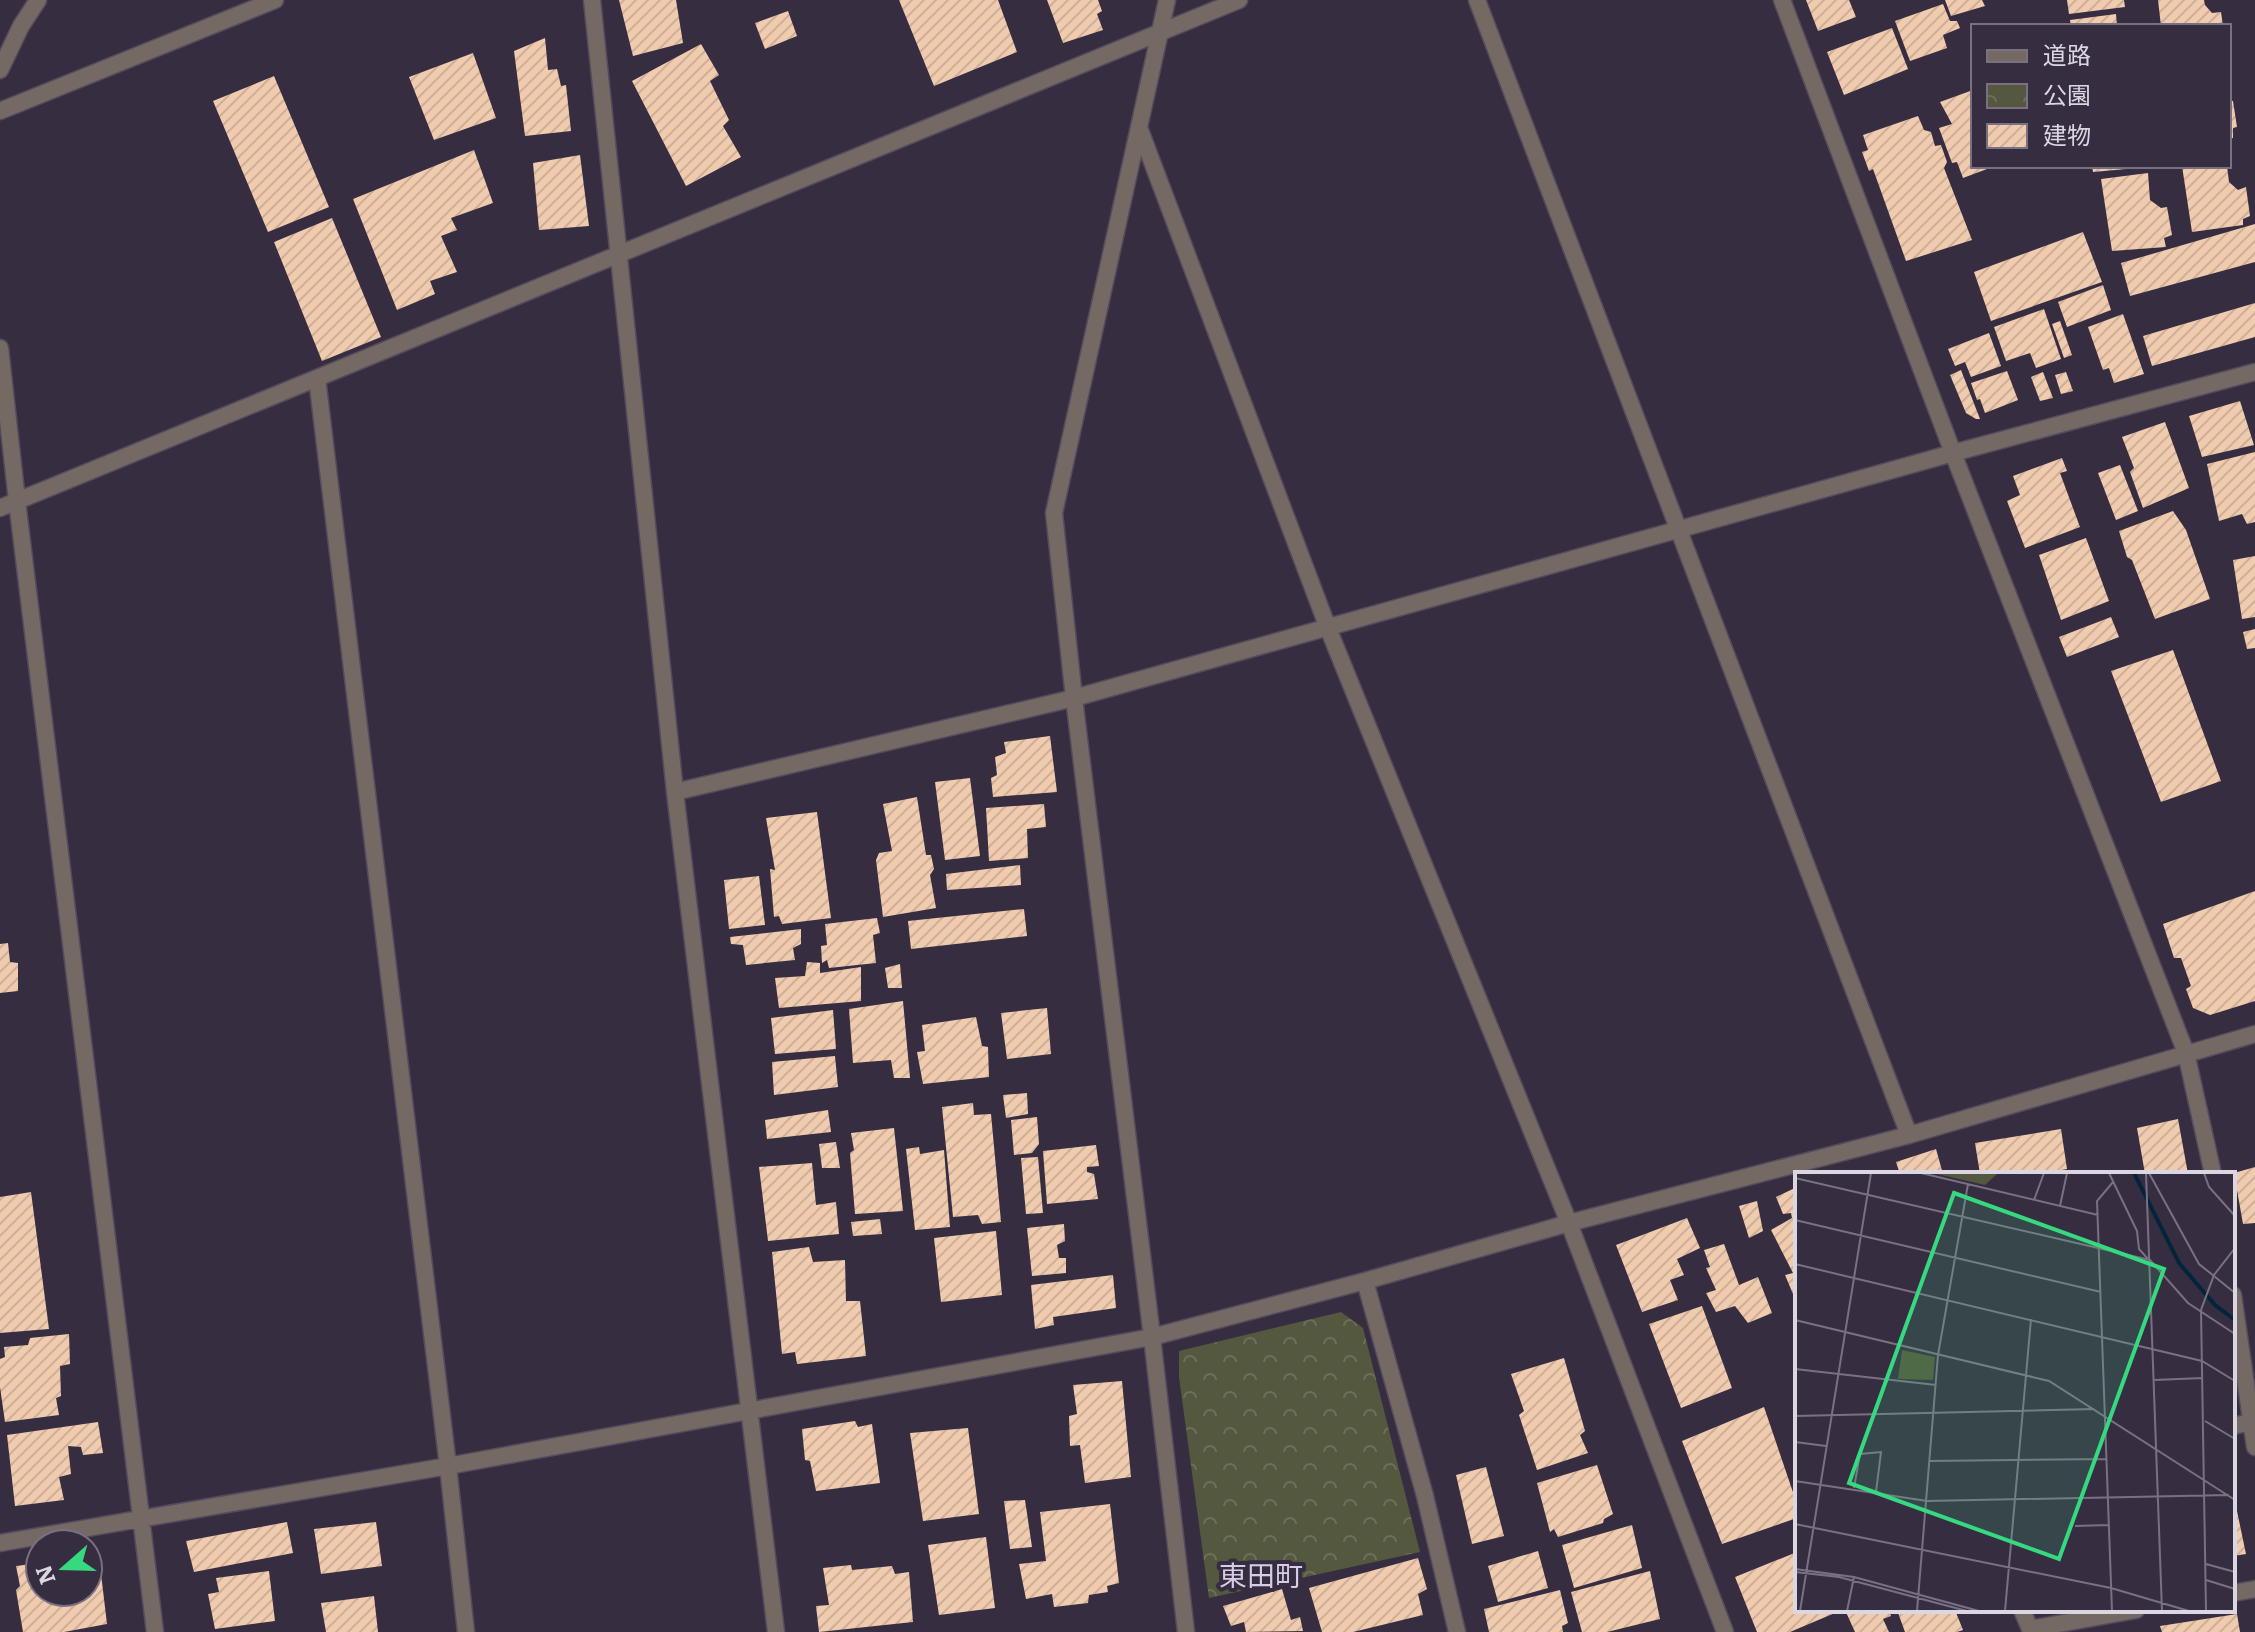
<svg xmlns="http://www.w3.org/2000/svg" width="2255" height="1632" font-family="Literata,'Noto Sans JP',serif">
<defs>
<pattern id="park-crowns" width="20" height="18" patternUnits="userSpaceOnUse" patternTransform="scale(2)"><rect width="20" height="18" fill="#54583e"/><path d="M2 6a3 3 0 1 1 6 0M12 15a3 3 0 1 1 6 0" fill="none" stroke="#6c6f5a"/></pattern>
<pattern id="building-hatch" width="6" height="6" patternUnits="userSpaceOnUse" patternTransform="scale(2)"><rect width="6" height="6" fill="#f0cbae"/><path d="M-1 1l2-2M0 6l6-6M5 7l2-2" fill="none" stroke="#cdaf99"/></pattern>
</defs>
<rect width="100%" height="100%" fill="#372d41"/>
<path fill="url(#park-crowns)" d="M1341,1312L1363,1328L1420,1552L1209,1598L1179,1377V1351Z"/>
<path fill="url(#building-hatch)" d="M619,0H676L683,43L633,56Z
M899,0H998L1017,52L934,86Z
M1047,0H1098L1102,11L1097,14L1103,30L1063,43Z
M1806,0H1849L1856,17L1818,31Z
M1945,0H1982L1985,6L1951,16Z
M2067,0H2124L2125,7L2069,14Z
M2158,0H2204L2205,5L2212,13L2221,12L2223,26H2161Z
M1943,4L1950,21H1957L1960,28L1943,35L1947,48L1910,61L1895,21Z
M788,11L797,36L765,49L755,23Z
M2116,14L2117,26H2071L2070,20Z
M1892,28L1908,69L1844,95L1827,52Z
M545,38L548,70L557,69L561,86L566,85L571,131L525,136L514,51Z
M701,44L719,75L710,81L729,120L723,126L741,157L686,186L632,81Z
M473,53L496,118L434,140L409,77Z
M274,76L329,207L268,232L213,101Z
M1973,90V166H1995L1963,178L1957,162L1952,163L1939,128L1952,124L1940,102Z
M2229,100L2233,101L2237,127L2233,128V138L2229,139Z
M1918,116L1924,130L1931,132L1935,146L1941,145L1947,162L1944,168L1972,240L1906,261L1873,169L1869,171L1862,152L1868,150L1863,135Z
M474,150L493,203L451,218L457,230L441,236L457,272L430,281L435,294L397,310L353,199Z
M580,155L589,226L539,230L533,163Z
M2092,166H2137V168L2093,172Z
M2182,166H2227L2229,182L2238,190L2246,187L2250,216L2243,219V225L2192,232Z
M2148,173L2150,200L2161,208L2167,207L2172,235L2164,238L2166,247L2112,251L2101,179Z
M332,218L381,337L322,361L274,242Z
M2255,224V262L2130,296L2121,263Z
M2083,232L2102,282L1991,321L1974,272Z
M2103,285L2111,310L2067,327L2058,302Z
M2255,303V337L2152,366L2143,336Z
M2044,309L2061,359L2036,368L2030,353L2006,361L1994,327Z
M2123,314L2144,374L2114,383L2109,368L2103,370L2088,327Z
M2060,321L2072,355L2064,358L2052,324Z
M1989,333L2001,366L1971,377L1965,362L1955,366L1948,349Z
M1961,370L1980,419H1976L1966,413L1950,375Z
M2007,371L2018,400L1985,413L1980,399L1977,400L1971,383Z
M2043,372L2053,398L2040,401L2031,377Z
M2066,372L2073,391L2061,394L2055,375Z
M2240,401L2254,445L2202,457L2189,416Z
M2165,422L2189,488L2143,508L2130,472L2134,468L2122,437Z
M2255,452V522L2247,524L2242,514L2219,521L2207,464Z
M2062,458L2067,471L2060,473L2080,527L2025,548L2007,501L2020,495L2013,476Z
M2120,465L2138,511L2116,520L2098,473Z
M2173,511L2186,530L2210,599L2155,619L2132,560L2127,557L2119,531Z
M2086,538L2109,601L2061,620L2039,555Z
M2255,556V617L2242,619L2233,560Z
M2111,617L2119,637L2067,657L2059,637Z
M2255,629V648L2247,649L2243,632Z
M2173,650L2221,781L2161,802L2111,671Z
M1050,736L1057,792L993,797L991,778L997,775L995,757L1006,753L1004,742Z
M970,778L980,856L945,860L935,782Z
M917,797L926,855H931L934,869L930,875L936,908L883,917L876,860L879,853L892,851L883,804Z
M1044,804L1046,827L1027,829L1028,858L989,861L986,808Z
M817,812L831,918L782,924L779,916L774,917L770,869L775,870L766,818Z
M1020,865L1021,885L947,890L946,874Z
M759,876L765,925L729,929L724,880Z
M2255,891V1001L2210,1015L2193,1008L2186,989L2191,986L2181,958H2174L2163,924Z
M1024,909L1027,936L911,949L908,921Z
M877,918L880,933L873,935L876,963L829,968L827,960L822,963L821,946L827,945L825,924Z
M801,929V944L793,948L795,960L746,965L743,945L731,944L730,937Z
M8,943L10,962L18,963V991L0,993V944Z
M807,962L820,963V973L861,967V1001L779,1008L775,978L805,976Z
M900,964L902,988H888L885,968Z
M903,1001L910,1078H894L891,1060L853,1063L849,1009Z
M1047,1008L1051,1054L1007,1059L1001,1013Z
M833,1010L836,1049L775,1054L771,1018Z
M976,1017L982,1046L988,1047L989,1077L923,1084L917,1052L925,1051L922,1025Z
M835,1056L838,1087L774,1095L772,1062Z
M1027,1093L1028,1114L1006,1118L1003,1095Z
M973,1103L974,1115L991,1114L1001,1222L982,1224L978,1215L953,1217L942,1107Z
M828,1110L831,1132L767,1139L765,1120Z
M1037,1117L1039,1144L1032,1153L1014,1155L1011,1120Z
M2178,1119L2188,1174H2145L2137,1128Z
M894,1128L903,1211L855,1214L850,1153L854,1150L851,1133Z
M2061,1129L2067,1169L2040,1174H1980L1975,1143Z
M836,1142L840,1168H822L819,1144Z
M1096,1145L1099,1166L1087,1167V1172L1094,1174L1098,1199L1047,1204L1043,1151Z
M919,1147L920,1154L944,1150L950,1227L915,1230L906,1149Z
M1936,1149L1943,1174H1900L1896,1162Z
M1038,1157L1043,1213L1026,1214L1021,1158Z
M812,1163L816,1205L836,1202L839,1234L768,1241L759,1167Z
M2255,1167V1223L2243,1224L2234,1173Z
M1797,1187V1294H1793L1785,1275L1793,1273L1771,1230L1792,1218L1791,1213L1783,1214L1776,1197Z
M31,1192L49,1329L0,1333V1197Z
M1757,1201L1763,1231L1749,1238L1739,1206Z
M1687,1218L1700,1248L1677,1259L1684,1275L1670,1280L1678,1300L1642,1312L1616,1245Z
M880,1219L882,1234L853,1236L851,1222Z
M1064,1224L1065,1241L1057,1245L1059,1258H1066V1273L1032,1276L1027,1228Z
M996,1231L1002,1295L941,1302L934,1238Z
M1724,1244L1739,1285L1758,1277L1772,1313L1748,1323L1735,1306L1716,1312L1706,1293L1716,1290L1706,1268L1710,1267L1704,1250Z
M809,1247L813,1262L845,1260L846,1301H860L866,1356L797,1364L795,1352L782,1354L772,1252Z
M1113,1275L1116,1308L1053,1317L1054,1325L1035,1329L1031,1285Z
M1702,1306L1732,1388L1681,1408L1649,1324Z
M69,1334L70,1364L60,1366L61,1396L56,1398L59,1415L5,1422L0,1387V1359L5,1357L4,1347L28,1345L30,1338Z
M1564,1358L1585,1431L1580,1435L1588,1453L1537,1470L1519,1415L1524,1411L1511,1374Z
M1122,1381L1131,1477L1085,1483L1080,1445L1070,1446L1069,1416L1077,1414L1073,1385Z
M1764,1407L1797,1504V1518L1722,1544L1682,1441Z
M855,1421L858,1427L872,1424L880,1483L816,1491L810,1461L805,1460L802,1429Z
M98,1422L103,1453L83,1455L81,1447L68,1446L71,1474L59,1477L64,1500L15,1506L7,1435Z
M968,1428L979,1514L923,1521L910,1433Z
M1597,1465L1613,1514L1604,1519L1603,1523L1558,1537L1554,1529L1550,1532L1537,1483Z
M1486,1467L1504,1536L1472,1544L1456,1475Z
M2233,1492L2246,1554L2233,1556Z
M1025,1500L1032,1547L1010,1549L1004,1501Z
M1110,1504L1119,1583L1107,1586L1108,1592L1089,1595L1088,1603L1054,1607L1052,1594L1026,1599L1019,1564L1046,1561L1040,1512Z
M287,1522L293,1553L194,1572L186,1541Z
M376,1522L382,1566L321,1574L314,1529Z
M1632,1525L1642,1568L1574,1588L1562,1545Z
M986,1537L995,1608L939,1615L928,1545Z
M1538,1551L1548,1588L1498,1602L1488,1566Z
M1797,1552V1610H1842L1790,1632H1757L1735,1577Z
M99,1557L107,1624L64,1632H23L16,1590L20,1586L16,1566L40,1563V1592H88V1558Z
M1418,1558L1427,1589L1418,1594L1423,1615L1353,1632H1322L1309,1588Z
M851,1565L852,1570L892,1566L895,1574L909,1572L913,1622L819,1632L816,1606L829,1605L823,1568Z
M269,1571L275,1621L215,1629L208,1594L219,1592L216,1578Z
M1650,1571L1660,1619L1607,1632H1582L1571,1592Z
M1282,1589L1291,1620L1300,1617L1303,1631L1246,1632L1244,1622L1231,1626L1223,1606Z
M1560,1590L1568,1623L1562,1626L1563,1632H1489L1484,1609Z
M374,1596L378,1632H326L321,1603Z
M1845,1610H1889L1891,1616L1883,1619L1889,1632H1855Z
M1897,1610H1955L1963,1630L1957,1632H1905Z
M2237,1614L2240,1632H2162L2160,1626Z"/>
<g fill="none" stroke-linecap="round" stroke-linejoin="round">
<defs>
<path id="minor" d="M592,0L675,792L776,1632
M1167,0L1054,513L1074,698L1152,1337L1186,1632
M1477,0L1909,1135
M1782,0L1953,453L2186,1053L2213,1174
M0,70L21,26L38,0
M1140,130L1328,628L1569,1223L1725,1632
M0,348L17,501L155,1632
M317,378L448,1466L466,1632
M0,508L1239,0
M675,792L1074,698L1953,453L2255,372
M1365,1281L1425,1496L1457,1632
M2233,1295L2255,1447
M2233,1426L2251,1422
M0,1543L448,1466L1152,1337L1365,1281L1569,1223L1909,1135L2255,1034
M2233,1593L2255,1589
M2022,1610L2030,1629L2136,1610"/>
<path id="tertiary" d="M0,111L275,0"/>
</defs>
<use href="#minor" stroke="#554b5e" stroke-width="19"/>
<use href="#tertiary" stroke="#554b5e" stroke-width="19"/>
<use href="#minor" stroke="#746963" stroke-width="16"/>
<use href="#tertiary" stroke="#746963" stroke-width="16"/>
</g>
<g text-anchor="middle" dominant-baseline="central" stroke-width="8" stroke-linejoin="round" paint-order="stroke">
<g font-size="28" fill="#d8cbe5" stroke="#372d41">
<text x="1261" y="1574">東田町</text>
</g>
</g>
<g transform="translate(1795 1172)">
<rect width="440" height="440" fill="#372d41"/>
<path d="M138,1H203L190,13ZM107,178L140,185L138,208L103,207Z" fill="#54583e"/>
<path fill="none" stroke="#03253c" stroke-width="4" d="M339,1L384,91L420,133L440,148"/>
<path fill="none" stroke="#797182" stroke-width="2" d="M126,1L303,43M314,1L342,59L344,77L354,88M351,1L367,439M354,1L404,92L440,121M409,1L414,15L440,44M0,6L355,88L393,131L440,162M239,28L249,1M265,34L272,1M0,48L306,120M0,92L407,189L440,209M0,148L254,209L440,328M0,197L141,213M359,208L408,206M0,244L299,237M410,249L440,267M0,270L31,274M134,289L312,287M0,309L132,329L434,323M59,316L65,282L86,280L81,320M0,352L316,416L394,439M280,354L314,353M411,392L440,400M0,397L59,405L184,439M0,400L44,405L172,439M411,408L440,417M5,439L76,1M52,439L59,405M122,439L143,183L173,12M210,439L236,147M317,439L302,29L318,10M411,439L406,138L419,103L440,76"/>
<path fill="#36d880" fill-opacity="0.15" stroke="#36d880" stroke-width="4" d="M159,21L369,97L264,387L54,311Z"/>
<rect width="440" height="440" fill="none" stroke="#dcd6e3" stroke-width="4"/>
</g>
<rect x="1971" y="24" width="260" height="144" fill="#372d41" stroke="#797182" stroke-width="2"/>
<rect x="1987" y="50" width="40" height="12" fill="#746963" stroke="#797182" stroke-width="2"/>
<text x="2043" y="64" font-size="24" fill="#dcd6e3">道路</text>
<rect x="1987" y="84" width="40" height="24" fill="url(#park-crowns)" stroke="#797182" stroke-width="2"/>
<text x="2043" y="104" font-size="24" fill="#dcd6e3">公園</text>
<rect x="1987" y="124" width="40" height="24" fill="url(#building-hatch)" stroke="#797182" stroke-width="2"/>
<text x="2043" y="144" font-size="24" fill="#dcd6e3">建物</text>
<g transform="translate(64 1568) rotate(250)"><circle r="38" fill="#372d41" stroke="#797182" stroke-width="2"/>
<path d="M0-6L14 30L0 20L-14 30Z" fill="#36d880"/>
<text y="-12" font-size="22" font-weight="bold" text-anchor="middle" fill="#dcd6e3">N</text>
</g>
</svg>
